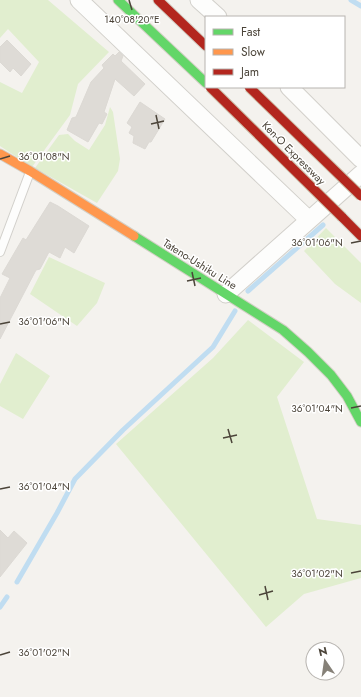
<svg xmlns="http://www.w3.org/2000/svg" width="361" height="697" font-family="Jost,sans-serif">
<rect width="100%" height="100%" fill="#f4f2ee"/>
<path fill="#e1eecf" d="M0,0H48L109,52L78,84L70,115L32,167L0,146V82L22,93L39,62L8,29L0,38Z
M110,107L113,112L120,159L118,171L97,203L35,168L59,135L68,134L75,141L89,150L105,125Z
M326,228L361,263V303L335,284L304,251Z
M49,257L105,283L97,303L77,326L30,294Z
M248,320L304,362L277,397L317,519L361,525V578L304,594L266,627L116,444L213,358Z
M16,353L50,376L23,419L0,406V384Z"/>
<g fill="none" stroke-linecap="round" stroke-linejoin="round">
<path stroke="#c0ddf1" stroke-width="5" d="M351,0L361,6
M248,291L323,225
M17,582L57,513L75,479L123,430L213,347L235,311
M0,607L7,597"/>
</g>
<path fill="#dedbd6" stroke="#dcd9d4" d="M7,40L31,64L21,76L13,68L10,72L0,62V47Z
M119,52L123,56L121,61L145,84L134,96L115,79L104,112L107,114L102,124L99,123L88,142L67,130L72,118L76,117L91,82L104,68L102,65L113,54L115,56Z
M140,102L165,119L151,142H149L145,149L133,143L134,136L129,133L132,127L127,123Z
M50,202L58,206L89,226L74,253L65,247L60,258L49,252L40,269L36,270L0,339V298L10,278L2,274L23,238L26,240Z
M0,530L8,538L14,531L27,543L0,577Z"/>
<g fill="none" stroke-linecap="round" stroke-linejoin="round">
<defs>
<path id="lane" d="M0,252L30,172"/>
<path id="street" d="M79,0L309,220
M199,0L218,17
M289,87L361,159
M226,294L361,174"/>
<path id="fast" d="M118,0L206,83
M134,236L283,330L308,352L331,375L347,396L361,422"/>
<path id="slow" d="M0,154L30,171L134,236"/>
<path id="jam" d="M158,0L206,46
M342,217L361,236"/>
</defs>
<use href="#lane" stroke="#d2d0cb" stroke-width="10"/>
<use href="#street" stroke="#d2d0cb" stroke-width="19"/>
<use href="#fast" stroke="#d3cfc5" stroke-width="11"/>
<use href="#slow" stroke="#d3cfc5" stroke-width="11"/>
<use href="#jam" stroke="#d3cfc5" stroke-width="11"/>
<use href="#lane" stroke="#fdfdfc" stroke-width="8"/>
<use href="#street" stroke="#fdfdfc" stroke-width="17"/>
<use href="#fast" stroke="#63d668" stroke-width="9"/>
<use href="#slow" stroke="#ff974d" stroke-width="9"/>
<use href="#jam" stroke="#b3261e" stroke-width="9"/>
<defs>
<path id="jam-bridge" d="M210,87L342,217
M249,87L361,196"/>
</defs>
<use href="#jam-bridge" stroke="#ccbfa9" stroke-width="11" stroke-linecap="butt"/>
<use href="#jam-bridge" stroke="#b3261e" stroke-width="9"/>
</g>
<path fill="none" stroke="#4b4439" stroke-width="1.5" d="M129,0L132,10M156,115L159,129M151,124L164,121M0,159L10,156M351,243L361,241M192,272L195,286M187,281L201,278M0,324L10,322M351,408L361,406M228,429L232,443M223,438L237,435M0,489L10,487M351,573L361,571M265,586L268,600M259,595L273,591M0,655L10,652"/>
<g text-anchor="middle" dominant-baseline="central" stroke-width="3" stroke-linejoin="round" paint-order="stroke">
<g font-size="11" fill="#4b4439" stroke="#fff">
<text transform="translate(294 153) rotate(45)">Ken-O Expressway</text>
<text transform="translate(200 264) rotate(32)">Tateno-Ushiku Line</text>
</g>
</g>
<g font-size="10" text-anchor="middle" fill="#4b4439" stroke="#fff" stroke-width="3" stroke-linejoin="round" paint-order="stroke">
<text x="132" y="23">140°08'20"E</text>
<text x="44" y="160">36°01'08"N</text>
<text x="317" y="246">36°01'06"N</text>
<text x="44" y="325">36°01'06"N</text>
<text x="317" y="412">36°01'04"N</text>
<text x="44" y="490">36°01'04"N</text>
<text x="317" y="577">36°01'02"N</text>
<text x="44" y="656">36°01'02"N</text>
</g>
<rect x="205" y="16" width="140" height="72" fill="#ffffff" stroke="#b7b4b0"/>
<rect x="213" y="29" width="20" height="6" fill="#63d668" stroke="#b7b4b0"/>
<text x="241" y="36" font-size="12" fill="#4b4439">Fast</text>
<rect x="213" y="49" width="20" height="6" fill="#ff974d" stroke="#b7b4b0"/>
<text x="241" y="56" font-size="12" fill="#4b4439">Slow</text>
<rect x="213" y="69" width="20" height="6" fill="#b3261e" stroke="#b7b4b0"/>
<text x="241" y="76" font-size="12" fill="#4b4439">Jam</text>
<g transform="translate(325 661) rotate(347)"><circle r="19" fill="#ffffff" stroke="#b7b4b0"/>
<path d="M0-3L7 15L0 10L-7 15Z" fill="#868178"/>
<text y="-6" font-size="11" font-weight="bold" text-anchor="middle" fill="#4b4439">N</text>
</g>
</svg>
